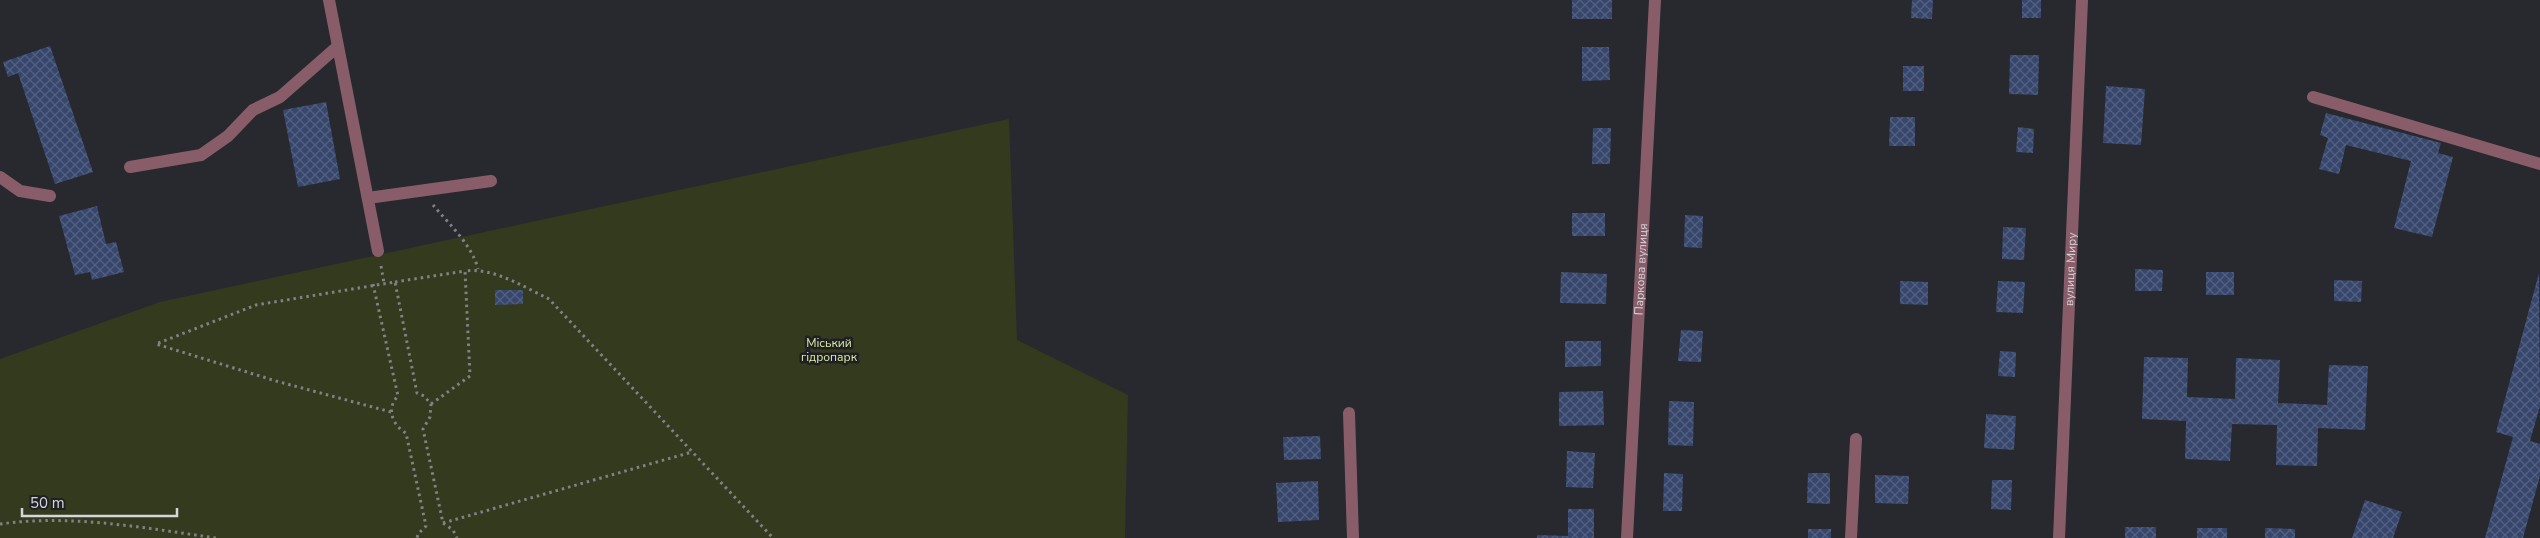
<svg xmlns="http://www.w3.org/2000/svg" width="2540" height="538" font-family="'Nunito Sans',sans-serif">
<defs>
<pattern id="building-cross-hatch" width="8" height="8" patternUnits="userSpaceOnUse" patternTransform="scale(1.25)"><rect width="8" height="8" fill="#37466c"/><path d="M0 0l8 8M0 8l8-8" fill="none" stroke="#536080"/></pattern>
</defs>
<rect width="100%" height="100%" fill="#27292e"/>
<path fill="#343a1e" d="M1009,119L1017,340L1128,395L1125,538H0V359L160,302Z"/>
<path fill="url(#building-cross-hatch)" d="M1572,0H1612V19H1572Z
M1912,0H1933L1932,19L1911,18Z
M2022,0H2041V18H2022Z
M50,46L93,172L55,184L18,73L8,77L3,62Z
M1582,47H1609L1610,80L1582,81Z
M2010,55H2039L2038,95L2009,94Z
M1903,66H1924V91H1903Z
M2106,86L2145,89L2141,145L2103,143Z
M326,102L340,179L298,187L283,110Z
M2326,113L2441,143L2438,153L2453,157L2432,237L2394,228L2411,161L2346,145L2339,174L2319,169L2328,138L2320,135Z
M1890,117H1915V146H1889Z
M2018,127L2034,129L2033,153L2016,152Z
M1593,128H1611L1610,164H1592Z
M97,206L106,244L116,242L124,272L92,280L90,272L75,275L59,216Z
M1572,213H1605V236H1572Z
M1685,215L1703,216L1702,248L1684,247Z
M2003,227L2026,228L2024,260L2002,259Z
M2135,269L2163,270L2162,291H2135Z
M1561,272L1607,274L1606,304L1560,303Z
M2206,272H2234V295H2206Z
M2539,273L2540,406L2530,441L2540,444V476L2523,538H2485L2513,437L2496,432Z
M2334,280L2362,281L2361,302L2334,301Z
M1900,281L1928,282V305L1900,304Z
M1998,281L2025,282L2023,313L1996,312Z
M495,290H523V304L495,305Z
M1681,330L1703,331L1701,362L1678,361Z
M1565,341H1601V366L1565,367Z
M2000,351L2016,352L2015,377L1998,376Z
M2144,357L2188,358L2187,397L2235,399L2236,358L2280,360L2278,403L2327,405L2329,365L2368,366L2365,430L2318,428L2317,466L2276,465L2277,425L2232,424L2230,461L2185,459L2186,421L2142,419Z
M1603,391L1604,425L1559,426V392Z
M1669,401L1694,402L1693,446L1668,445Z
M1986,414L2016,416L2014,450L1984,448Z
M1320,436L1321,459L1284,460L1283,437Z
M1567,451L1595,453L1593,488L1566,487Z
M1664,473L1683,474L1682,511H1663Z
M1808,473H1830V504L1807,503Z
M1875,475L1909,476L1908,504L1875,503Z
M1992,480H2012L2011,510L1991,509Z
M1318,481L1319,520L1278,522L1276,483Z
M2365,500L2402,512L2393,538H2352Z
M1568,509H1594V538H1537V535L1568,536Z
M2125,527H2156V538H2125Z
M2197,528H2227V538H2197Z
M2265,528L2295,529V538H2265Z
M1808,529H1831V538H1808Z"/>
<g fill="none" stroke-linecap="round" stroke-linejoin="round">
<path stroke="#808286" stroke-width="3" stroke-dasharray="2.5 4" stroke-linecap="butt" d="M433,205C449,224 472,245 478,269
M381,266L384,283
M395,282L465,271
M373,284L398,396C386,408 392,425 406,433L426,526L418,534L417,538
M431,404L470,376L465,271C493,267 524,287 549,299L773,538
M391,412L276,381L156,344L256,305L395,282L417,393L424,396L431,404L430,417L423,429L443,523L453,530L457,538
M443,523L692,452
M0,524C71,514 145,528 216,538"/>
<g stroke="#885d69" stroke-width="12">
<path d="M329,0L378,251"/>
<path d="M2313,97L2540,164"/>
<path d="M130,167L201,155L228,136L253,110L280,97L337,47"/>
<path d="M0,177L20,191L50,196"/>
<path d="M368,198L491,181"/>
<path d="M1349,413L1353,538"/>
<path id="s1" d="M1627,538L1655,0"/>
<path d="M1851,538L1856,439"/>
<path id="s2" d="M2059,538L2082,0"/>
</g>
</g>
<g text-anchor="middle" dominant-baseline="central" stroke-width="5" stroke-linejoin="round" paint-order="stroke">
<g font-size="12" fill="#d4d6d9" stroke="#1e2024">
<text stroke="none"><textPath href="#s1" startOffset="269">Паркова вулиця</textPath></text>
<text stroke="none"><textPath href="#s2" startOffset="269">вулиця Миру</textPath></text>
</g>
<g font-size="12" fill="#dbeda1" stroke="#1e2024">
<text x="829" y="343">Міський<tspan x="829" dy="14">гідропарк</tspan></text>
</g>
</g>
<path d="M22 508v8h155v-8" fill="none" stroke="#d4d6d9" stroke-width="2.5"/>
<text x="30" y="508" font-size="15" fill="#d4d6d9" stroke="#1e2024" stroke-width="4" paint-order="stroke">50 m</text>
</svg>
